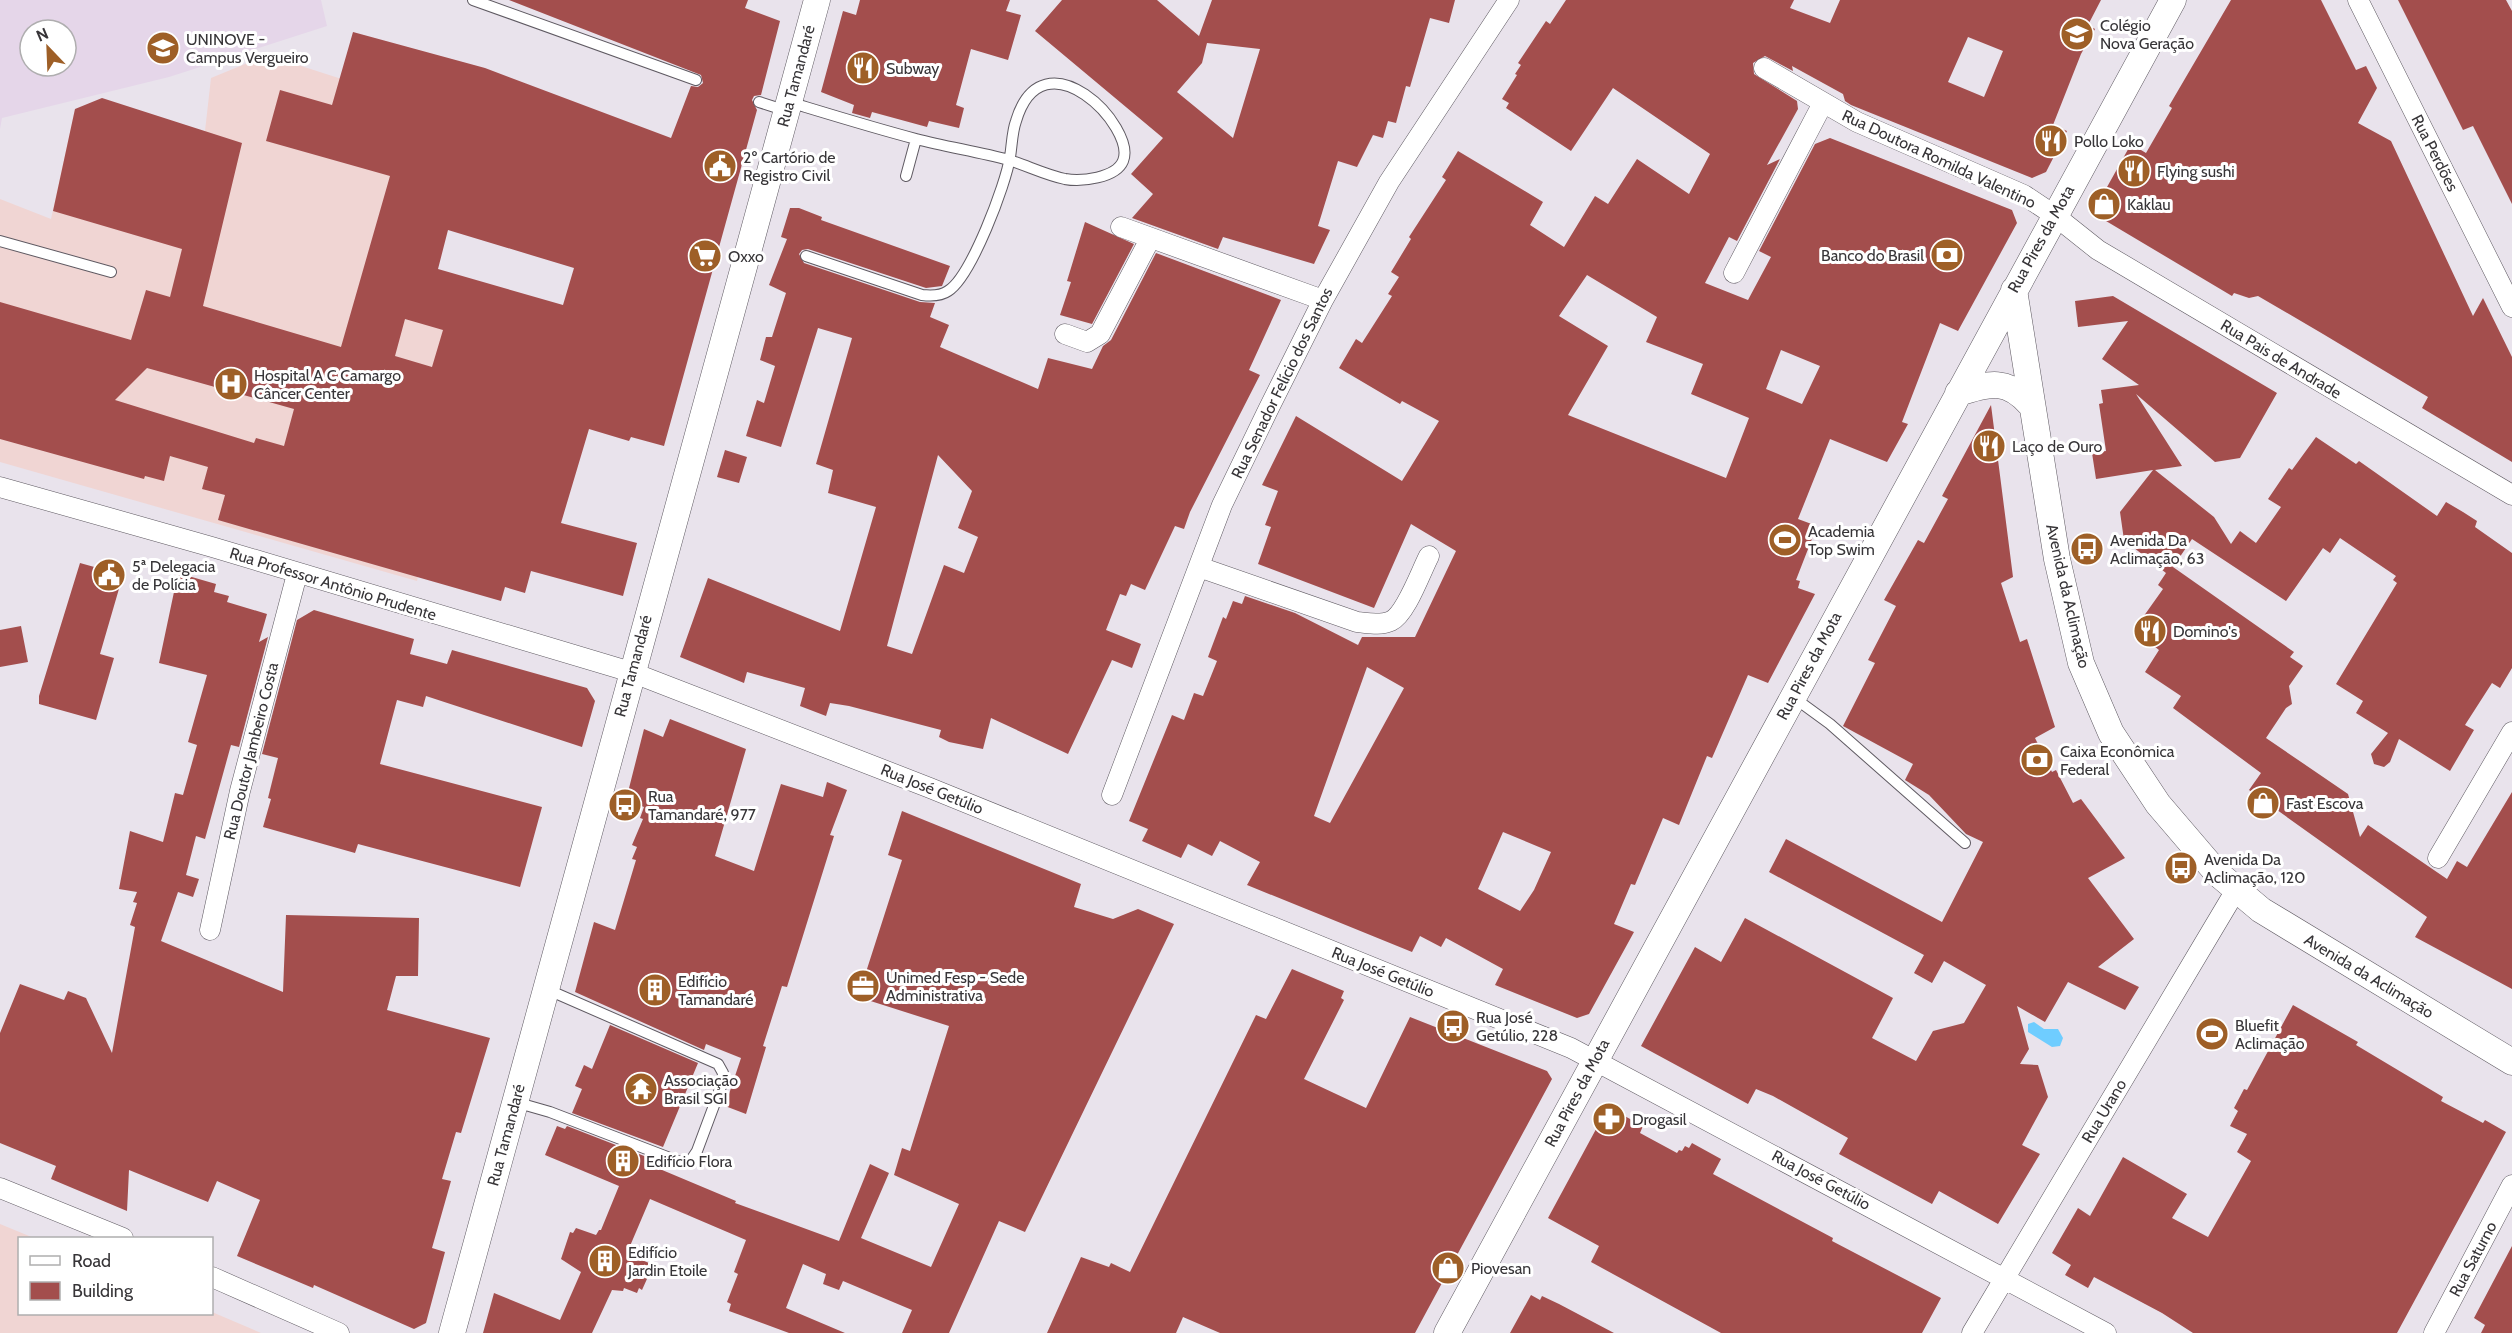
<svg xmlns="http://www.w3.org/2000/svg" width="2512" height="1333" font-family="Cabin,sans-serif">
<rect width="100%" height="100%" fill="#e9e3ec"/>
<path fill="#e5d6e9" fill-rule="evenodd" d="M0,0H321L327,26L169,77L2,118L0,129ZM30,30H66V66H30Z"/>
<path fill="#f0d5d3" d="M267,55L466,119L425,288L480,306L417,581L0,462V199L51,219L75,109L205,131L211,78Z
M0,1224L34,1238H20V1314L212,1312L261,1333H0Z"/>
<path fill="#6fcdff" d="M2034,1022L2044,1029H2058L2063,1038L2060,1046L2052,1047L2028,1032V1024Z"/>
<path fill="#a34e4d" fill-rule="evenodd" d="M509,0H748L745,8L780,21L761,95L754,96L752,100L757,110L664,446L631,437L629,441L589,429L561,523L637,543L623,596L531,571L525,593L505,587L501,601L218,520L225,495L202,489L208,467L170,456L164,481L145,476L144,479L0,439V302L131,340L146,290L170,297L182,249L53,211L75,109L102,98L242,143L203,306L341,347L390,176L266,141L280,90L332,105L353,32L485,68L671,138L691,86L698,87L703,83L701,75ZM448,230L574,268L563,305L438,269ZM405,319L443,330L432,367L395,356ZM147,368L294,409L284,446L256,438L254,443L115,400Z
M860,0H1010L1006,11L1021,15L1008,60L971,49L956,105L964,108L959,128L929,121L927,127L872,112L870,118L852,113L854,105L821,92L843,11L856,15Z
M1062,0H1157L1199,36L1212,0H1455L1449,23L1430,18L1410,87L1406,86L1396,123L1388,121L1383,138L1373,135L1357,167L1338,161L1318,226L1330,230L1314,264L1223,237L1218,249L1132,218L1153,194L1131,174L1163,138L1035,31ZM1207,43L1260,49L1233,138L1177,92L1202,63Z
M1566,0H1794L1790,8L1830,23L1840,0H2101L2088,25L2095,29L2081,54L2053,125L2067,131L2046,172L2032,178L1851,105L1845,101L1843,94L1792,66L1793,71L1765,56L1753,63L1754,74L1797,101L1798,109L1767,165L1780,159L1737,241L1729,237L1705,283L1748,300L1771,257L1759,251L1815,144L1830,138L2012,210L2017,223L1958,331L1940,323L1902,422L1908,424L1887,462L1830,439L1798,519L1817,526L1796,580L1800,581L1798,588L1815,594L1768,683L1748,675L1712,758L1707,756L1679,825L1663,818L1635,885L1631,884L1614,924L1634,932L1589,1014L1577,1018L1495,985L1503,969L1446,938L1441,947L1420,936L1412,952L1247,885L1260,862L1220,841L1212,856L1188,844L1181,858L1142,841L1148,829L1129,821L1172,715L1184,720L1194,693L1203,696L1217,661L1208,657L1223,617L1226,619L1233,601L1242,604L1245,596L1295,613L1358,645L1362,637H1415L1456,551L1411,524L1374,608L1258,564L1271,527L1265,525L1278,491L1262,485L1296,416L1402,481L1439,421L1402,401L1400,404L1339,368L1356,339L1362,343L1392,296L1388,294L1399,277L1391,272L1411,239L1409,237L1446,180L1442,177L1458,151L1543,202L1530,225L1564,247L1595,196L1608,204L1637,159L1689,194L1710,154L1613,88L1571,151L1506,108L1509,103L1502,99L1517,75L1515,74L1521,65L1518,63L1546,21L1550,24ZM1968,37L2003,51L1984,97L1948,82ZM1587,275L1657,317L1646,342L1703,364L1691,394L1749,418L1726,478L1568,415L1608,346L1559,316ZM1781,350L1820,366L1802,404L1766,389ZM1367,667L1404,688L1330,823L1314,816ZM1503,832L1551,852L1534,890L1520,911L1478,889Z
M2231,0H2321L2356,70L2366,66L2377,88L2358,123L2391,141L2473,316L2483,298L2512,357V462L2422,408L2428,397L2323,334L2258,296L2249,298L2234,293L2232,296L2106,221L2110,210L2097,205L2131,144L2146,153L2172,108L2169,106Z
M2398,0H2506L2512,11V204L2473,126L2463,130Z
M790,208H799L822,217L821,220L950,266L942,286L926,288L808,249L802,250L799,254L804,263L920,302L935,303L930,317L949,325L940,347L1038,389L1048,358L1092,369L1103,346L1111,340L1156,253L1281,300L1249,370L1260,375L1190,512L1184,529L1175,526L1145,590L1131,584L1126,596L1120,594L1106,630L1141,644L1132,668L1112,660L1068,754L991,718L983,749L949,742L939,737L941,730L849,706L830,703L826,716L800,706L805,688L747,672L744,683L680,657L708,578L840,631L876,507L828,493L833,470L816,464L852,338L818,328L781,447L746,436L757,400L764,403L775,366L760,360L766,337H772L786,293L769,285L787,239L781,237ZM938,455L972,491L958,528L978,537L964,573L944,565L912,654L887,646Z
M1085,222L1134,244L1092,324L1060,315L1071,282L1067,281Z
M2113,296L2277,393L2240,458L2215,462L2136,394L2182,466L2155,470L2214,517L2231,544L2240,531L2256,543L2281,507L2268,499L2289,468L2292,470L2316,437L2356,464L2359,461L2437,516L2446,502L2463,512L2477,521L2475,527L2512,553V668L2500,688L2492,683L2465,725L2474,730L2450,771L2399,739L2390,762L2384,767L2374,764L2371,754L2388,733L2356,713L2363,701L2336,684L2397,583L2393,580L2396,576L2340,538L2330,553L2323,548L2286,601L2192,539L2173,567L2294,652L2290,657L2303,666L2289,686L2292,704L2286,708L2266,738L2348,794L2360,837L2368,825L2447,879L2457,861L2467,867L2512,792V989L2415,937L2427,917L2249,790L2261,773L2173,708L2181,696L2145,672L2159,650L2136,632V627L2163,589L2158,585L2166,573L2124,540L2120,512L2153,470L2096,479L2092,453L2106,451L2099,404L2103,403L2101,390L2139,385L2102,359L2128,321L2078,327L2075,301Z
M1991,405L2013,577L2001,583L2020,642L2027,639L2055,727L2035,738L2052,772L2056,770L2073,803L2081,799L2125,858L2088,878L2134,939L2098,967L2139,987L2125,1010L2068,982L2045,1022L2017,1006L2029,1049L2020,1064L2038,1065L2048,1097L2022,1145L2040,1154L1998,1224L1939,1191L1932,1204L1839,1154L1848,1138L1773,1096L1756,1089L1748,1104L1641,1046L1695,947L1721,962L1745,918L1893,998L1872,1038L1916,1061L1933,1031L1964,1023L1986,985L1944,961L1932,983L1914,973L1924,955L1769,872L1786,839L1942,922L1983,842L1966,834L1929,795L1905,780L1913,764L1843,726L1875,663L1868,660L1896,606L1884,600L1918,540L1924,543L1948,499L1942,496Z
M725,450L747,457L739,483L717,477Z
M80,563L123,575L100,654L114,658L96,720L39,704V696Z
M178,573L216,584L214,592L229,596L227,602L267,614L259,642L268,637L239,747L231,745L205,839L196,836L186,875L199,879L193,897L178,892L161,941L283,992L286,915L419,918L418,976H396L387,1010L490,1038L461,1133L456,1132L442,1179L451,1181L432,1248L445,1252L426,1323L414,1329L314,1285L313,1288L237,1256L260,1200L217,1181L208,1202L129,1170L127,1211L51,1179L56,1166L0,1143V1033L20,984L64,1000L68,991L86,998L112,1053L135,927L130,925L137,903L133,902L137,892L119,889L130,831L163,842L175,793L183,795L197,745L188,742L207,675L159,663Z
M314,610L414,639L410,654L447,664L452,650L587,688L595,701L582,747L426,696L423,707L397,700L380,764L542,807L520,887L358,844L355,853L263,827L271,799L268,798L278,758L262,754L297,620Z
M21,626L28,662L0,667V630Z
M670,719L746,749L715,856L754,871L781,784L823,797L827,782L847,790L830,835L834,836L787,987L782,986L763,1046L766,1047L746,1114L725,1106L741,1058L706,1044L704,1050L575,992L594,922L615,930L636,860L632,859L637,847L632,845L643,819L640,818L644,807L626,800L644,729L663,737Z
M902,811L1081,884L1074,907L1113,919L1138,909L1174,924L1025,1232L999,1221L949,1333H902L912,1310L843,1281L839,1290L823,1284L826,1274L803,1264L786,1308L845,1333H789L729,1311L731,1304L727,1302L738,1274L734,1272L746,1240L650,1199L630,1246L634,1248L632,1253L638,1255L637,1258L649,1263L646,1268L651,1270L642,1290L639,1288L637,1293L624,1288L623,1291L612,1290L592,1333H483L494,1293L560,1320L581,1272L561,1259L570,1232L573,1233L576,1228L596,1235L599,1230H601L619,1186L545,1155L557,1126L565,1129L567,1126L657,1161L655,1167L736,1201L735,1203L839,1241L870,1164L889,1173L861,1238L931,1267L959,1204L894,1175L902,1148L910,1151L949,1026L858,997L902,860L888,855Z
M1292,969L1344,991L1341,998L1344,1000L1304,1079L1366,1108L1410,1017L1547,1071L1552,1079L1415,1333H1220L1183,1317L1176,1333H1047L1081,1257L1109,1267L1111,1263L1130,1272L1256,1015L1266,1019Z
M2293,1005L2358,1042L2356,1045L2443,1097L2441,1101L2483,1123L2485,1120L2506,1132L2397,1333H2193L2162,1313L2094,1277L2088,1288L2065,1275L2071,1265L2052,1253L2078,1208L2090,1216L2123,1157L2187,1194L2172,1218L2208,1237L2251,1161L2237,1152L2247,1134L2230,1126L2238,1111L2234,1108L2244,1089L2247,1090Z
M610,1025L698,1063L663,1147L572,1113L582,1089L575,1086L584,1065L592,1069Z
M1608,1107L1643,1126L1640,1133L1677,1153L1679,1150L1682,1151L1685,1146L1689,1148L1692,1143L1721,1159L1713,1174L1833,1238L1832,1241L1941,1298L1922,1333H1721L1591,1262L1599,1246L1548,1218Z
M2512,1246V1333H2481L2485,1325L2474,1318Z
M1531,1295L1540,1300L1542,1296L1559,1304L1614,1333H1510Z"/>
<g fill="none" stroke-linecap="round" stroke-linejoin="round">
<defs>
<path id="service" d="M473,0L696,80
M759,102L787,111
M789,102C832,115 874,128 916,139C947,147 979,152 1009,160C1028,166 1046,175 1065,179C1081,182 1116,178 1123,161C1137,127 1043,31 1016,121C1012,132 1012,145 1010,157C1006,184 971,277 948,291C941,296 931,296 922,295L806,256
M906,176L916,139
M0,241L111,272
M1793,697L1830,724L1965,843
M515,1102L550,1112L683,1163L691,1160L697,1151L722,1084L723,1073L718,1064L546,989"/>
<path id="minor" d="M2358,0L2512,307
M1764,68L1857,122L2024,195L2054,215L2098,250L2512,495
M1121,227L1323,300
M1734,273L1823,103
M1065,334L1087,342L1100,334L1150,239
M0,487L212,547L631,672L930,788L1571,1048L2106,1333
M1199,567L1357,622C1368,623 1380,626 1391,621C1406,614 1421,571 1429,556
M1112,795L1222,505L1268,410L1323,300L1389,182L1509,0
M2438,858L2512,732
M210,930L240,791L297,574
M0,1188L123,1238
M212,1277L339,1333
M1972,1333L2236,890
M2434,1333L2512,1185"/>
<path id="tertiary" d="M2014,290L2057,559L2081,663L2111,733L2158,804L2217,873L2261,910L2512,1062
M1958,393C1990,383 2007,378 2031,405
M452,1333L817,0
M1447,1333L2173,0"/>
</defs>
<use href="#service" stroke="#5f5a62" stroke-width="12"/>
<use href="#minor" stroke="#5f5a62" stroke-width="21"/>
<use href="#tertiary" stroke="#5f5a62" stroke-width="27"/>
<use href="#service" stroke="#fff" stroke-width="10"/>
<use href="#minor" stroke="#fff" stroke-width="20"/>
<use href="#tertiary" stroke="#fff" stroke-width="26"/>
</g>
<defs>
<symbol id="school-disc" viewBox="-11 -11 22 22"><circle r="9.5" fill="#9e5f27" stroke="#fff"/><path d="M0-5L7-2L0 1L-7-2ZM-4 1L0 2.5L4 1V4Q0 6-4 4Z" fill="#fff"/></symbol>
<symbol id="university-disc" viewBox="-11 -11 22 22"><circle r="9.5" fill="#9e5f27" stroke="#fff"/><path d="M0-5L7-2L0 1L-7-2ZM-4 1L0 2.5L4 1V4Q0 6-4 4Z" fill="#fff"/></symbol>
<symbol id="restaurant-disc" viewBox="-11 -11 22 22"><circle r="9.5" fill="#9e5f27" stroke="#fff"/><path d="M-5-6h1v4h1v-4h1v4h1v-4h1v5L-1.5 .5V6h-2V.5L-5-1ZM5-6V6H3V1.5H1.5Q1.5-4 5-6Z" fill="#fff"/></symbol>
<symbol id="civic-disc" viewBox="-11 -11 22 22"><circle r="9.5" fill="#9e5f27" stroke="#fff"/><path d="M-.6-6.5H3V-4.5H.6V-3L4-1V1h2V6H-6V1h2V-1L-.6-3ZM-1.2 2.5V6h2.4V2.5Z" fill="#fff"/></symbol>
<symbol id="shop-disc" viewBox="-11 -11 22 22"><circle r="9.5" fill="#9e5f27" stroke="#fff"/><path d="M-5-2.5h2.3a2.7 3.5 0 0 1 5.4 0H5L5.5 6h-11ZM-1.5-2.5h3a1.5 2.3 0 0 0-3 0Z" fill="#fff"/></symbol>
<symbol id="bank-disc" viewBox="-11 -11 22 22"><circle r="9.5" fill="#9e5f27" stroke="#fff"/><path d="M-6-4H6V4H-6ZM0-2.3a2.3 2.3 0 1 0 0 4.6a2.3 2.3 0 1 0 0-4.6Z" fill="#fff"/></symbol>
<symbol id="supermarket-disc" viewBox="-11 -11 22 22"><circle r="9.5" fill="#9e5f27" stroke="#fff"/><path d="M-6-5.5h2.5l.6 2H6L4.5 2H-2.5L-4.4-4H-6ZM-1.5 3.2a1.3 1.3 0 1 0 .1 0ZM3 3.2a1.3 1.3 0 1 0 .1 0Z" fill="#fff"/></symbol>
<symbol id="hospital-disc" viewBox="-11 -11 22 22"><circle r="9.5" fill="#9e5f27" stroke="#fff"/><path d="M-5-5h3v3.5h4V-5h3V5h-3V1.5h-4V5h-3Z" fill="#fff"/></symbol>
<symbol id="stadium-disc" viewBox="-11 -11 22 22"><circle r="9.5" fill="#9e5f27" stroke="#fff"/><path d="M0-5a6.5 5 0 1 0 0 10a6.5 5 0 1 0 0-10ZM-3.5-1.8h7v3.6h-7Z" fill="#fff"/></symbol>
<symbol id="bus-disc" viewBox="-11 -11 22 22"><circle r="9.5" fill="#9e5f27" stroke="#fff"/><path d="M-5-6H5V4H4V6H2V4H-2V6H-4V4H-5ZM-3.5-4V0h7V-4ZM-3.5 1.2v1.5H-2V1.2ZM2 1.2v1.5H3.5V1.2Z" fill="#fff"/></symbol>
<symbol id="office-disc" viewBox="-11 -11 22 22"><circle r="9.5" fill="#9e5f27" stroke="#fff"/><path d="M-6-3h4V-5.5h4V-3h4V5H-6ZM-1-4.5V-3h2v-1.5ZM-6 0V1H6V0Z" fill="#fff"/></symbol>
<symbol id="building-disc" viewBox="-11 -11 22 22"><circle r="9.5" fill="#9e5f27" stroke="#fff"/><path d="M-4-6H4V6H1V3H-1V6H-4ZM-2.5-4.3h1.7v1.8h-1.7ZM.8-4.3h1.7v1.8H.8ZM-2.5-1h1.7V.8h-1.7ZM.8-1h1.7V.8H.8Z" fill="#fff"/></symbol>
<symbol id="temple-disc" viewBox="-11 -11 22 22"><circle r="9.5" fill="#9e5f27" stroke="#fff"/><path d="M0-6L5-2H3V0L6.5 2.5H4V6H1.5V3h-3V6H-4V2.5H-6.5L-3 0V-2H-5Z" fill="#fff"/></symbol>
<symbol id="pharmacy-disc" viewBox="-11 -11 22 22"><circle r="9.5" fill="#9e5f27" stroke="#fff"/><path d="M-2-6h4v4h4v4h-4v4h-4v-4h-4v-4h4Z" fill="#fff"/></symbol>
</defs>
<g fill-rule="evenodd">
<use href="#school-disc" x="2058" y="15" width="38" height="38"/>
<use href="#university-disc" x="144" y="29" width="38" height="38"/>
<use href="#restaurant-disc" x="844" y="49" width="38" height="38"/>
<use href="#restaurant-disc" x="2032" y="122" width="38" height="38"/>
<use href="#civic-disc" x="701" y="147" width="38" height="38"/>
<use href="#restaurant-disc" x="2115" y="152" width="38" height="38"/>
<use href="#shop-disc" x="2085" y="185" width="38" height="38"/>
<use href="#bank-disc" x="1928" y="236" width="38" height="38"/>
<use href="#supermarket-disc" x="686" y="237" width="38" height="38"/>
<use href="#hospital-disc" x="212" y="365" width="38" height="38"/>
<use href="#restaurant-disc" x="1970" y="427" width="38" height="38"/>
<use href="#stadium-disc" x="1766" y="521" width="38" height="38"/>
<use href="#bus-disc" x="2068" y="530" width="38" height="38"/>
<use href="#civic-disc" x="90" y="556" width="38" height="38"/>
<use href="#restaurant-disc" x="2131" y="612" width="38" height="38"/>
<use href="#bank-disc" x="2018" y="741" width="38" height="38"/>
<use href="#shop-disc" x="2244" y="784" width="38" height="38"/>
<use href="#bus-disc" x="606" y="786" width="38" height="38"/>
<use href="#bus-disc" x="2162" y="849" width="38" height="38"/>
<use href="#office-disc" x="844" y="967" width="38" height="38"/>
<use href="#building-disc" x="636" y="971" width="38" height="38"/>
<use href="#bus-disc" x="1434" y="1007" width="38" height="38"/>
<use href="#stadium-disc" x="2193" y="1015" width="38" height="38"/>
<use href="#temple-disc" x="622" y="1070" width="38" height="38"/>
<use href="#pharmacy-disc" x="1590" y="1100" width="38" height="38"/>
<use href="#building-disc" x="604" y="1142" width="38" height="38"/>
<use href="#building-disc" x="586" y="1242" width="38" height="38"/>
<use href="#shop-disc" x="1429" y="1249" width="38" height="38"/>
</g>
<g text-anchor="middle" dominant-baseline="central" stroke-width="6" stroke-linejoin="round" paint-order="stroke">
<g font-size="16" fill="#373538" stroke="#fff" text-anchor="start">
<text x="2100" y="25">Colégio<tspan x="2100" dy="18">Nova Geração</tspan></text>
<text x="186" y="39">UNINOVE -<tspan x="186" dy="18">Campus Vergueiro</tspan></text>
<text x="886" y="68">Subway</text>
<text x="2074" y="141">Pollo Loko</text>
<text x="743" y="157">2º Cartório de<tspan x="743" dy="18">Registro Civil</tspan></text>
<text x="2157" y="171">Flying sushi</text>
<text x="2127" y="204">Kaklau</text>
<text x="1924" y="255" text-anchor="end">Banco do Brasil</text>
<text x="728" y="256">Oxxo</text>
<text x="254" y="375">Hospital A C Camargo<tspan x="254" dy="18">Câncer Center</tspan></text>
<text x="2012" y="446">Laço de Ouro</text>
<text x="1808" y="531">Academia<tspan x="1808" dy="18">Top Swim</tspan></text>
<text x="2110" y="540">Avenida Da<tspan x="2110" dy="18">Aclimação, 63</tspan></text>
<text x="132" y="566">5ª Delegacia<tspan x="132" dy="18">de Polícia</tspan></text>
<text x="2173" y="631">Domino's</text>
<text x="2060" y="751">Caixa Econômica<tspan x="2060" dy="18">Federal</tspan></text>
<text x="648" y="796">Rua<tspan x="648" dy="18">Tamandaré, 977</tspan></text>
<text x="2286" y="803">Fast Escova</text>
<text x="2204" y="859">Avenida Da<tspan x="2204" dy="18">Aclimação, 120</tspan></text>
<text x="886" y="977">Unimed Fesp - Sede<tspan x="886" dy="18">Administrativa</tspan></text>
<text x="678" y="981">Edifício<tspan x="678" dy="18">Tamandaré</tspan></text>
<text x="1476" y="1017">Rua José<tspan x="1476" dy="18">Getúlio, 228</tspan></text>
<text x="2235" y="1025">Bluefit<tspan x="2235" dy="18">Aclimação</tspan></text>
<text x="664" y="1080">Associação<tspan x="664" dy="18">Brasil SGI</tspan></text>
<text x="1632" y="1119">Drogasil</text>
<text x="646" y="1161">Edifício Flora</text>
<text x="628" y="1252">Edifício<tspan x="628" dy="18">Jardin Etoile</tspan></text>
<text x="1471" y="1268">Piovesan</text>
</g>
<g font-size="16" fill="#373538" stroke="#fff">
<text transform="translate(796 76) rotate(-75)">Rua Tamandaré</text>
<text transform="translate(2435 153) rotate(63)">Rua Perdões</text>
<text transform="translate(1939 159) rotate(25)">Rua Doutora Romilda Valentino</text>
<text transform="translate(2041 239) rotate(-61)">Rua Pires da Mota</text>
<text transform="translate(2281 359) rotate(31)">Rua Pais de Andrade</text>
<text transform="translate(1282 383) rotate(-64)">Rua Senador Felício dos Santos</text>
<text transform="translate(333 584) rotate(17)">Rua Professor Antônio Prudente</text>
<text transform="translate(2068 596) rotate(77)">Avenida da Aclimação</text>
<text transform="translate(633 666) rotate(-75)">Rua Tamandaré</text>
<text transform="translate(1809 666) rotate(-62)">Rua Pires da Mota</text>
<text transform="translate(251 751) rotate(-76)">Rua Doutor Jambeiro Costa</text>
<text transform="translate(932 789) rotate(22)">Rua José Getúlio</text>
<text transform="translate(1383 972) rotate(22)">Rua José Getúlio</text>
<text transform="translate(2369 976) rotate(31)">Avenida da Aclimação</text>
<text transform="translate(1577 1093) rotate(-62)">Rua Pires da Mota</text>
<text transform="translate(2104 1111) rotate(-59)">Rua Urano</text>
<text transform="translate(506 1135) rotate(-75)">Rua Tamandaré</text>
<text transform="translate(1821 1180) rotate(28)">Rua José Getúlio</text>
<text transform="translate(2473 1259) rotate(-62)">Rua Saturno</text>
</g>
</g>
<rect x="18" y="1237" width="195" height="78" fill="#ffffff" stroke="#afaeaf" stroke-width="1.5"/>
<rect x="30" y="1256" width="30" height="9" fill="#ffffff" stroke="#afaeaf" stroke-width="1.5"/>
<text x="72" y="1267" font-size="18" fill="#373538">Road</text>
<rect x="30" y="1282" width="30" height="18" fill="#a34e4d" stroke="#afaeaf" stroke-width="1.5"/>
<text x="72" y="1297" font-size="18" fill="#373538">Building</text>
<g transform="translate(48 48) rotate(337)"><circle r="28" fill="#ffffff" stroke="#afaeaf" stroke-width="1.5"/>
<path d="M0-4.5L10 22L0 15L-10 22Z" fill="#9e5f27"/>
<text y="-9" font-size="16" font-weight="bold" text-anchor="middle" fill="#373538">N</text>
</g>
</svg>
